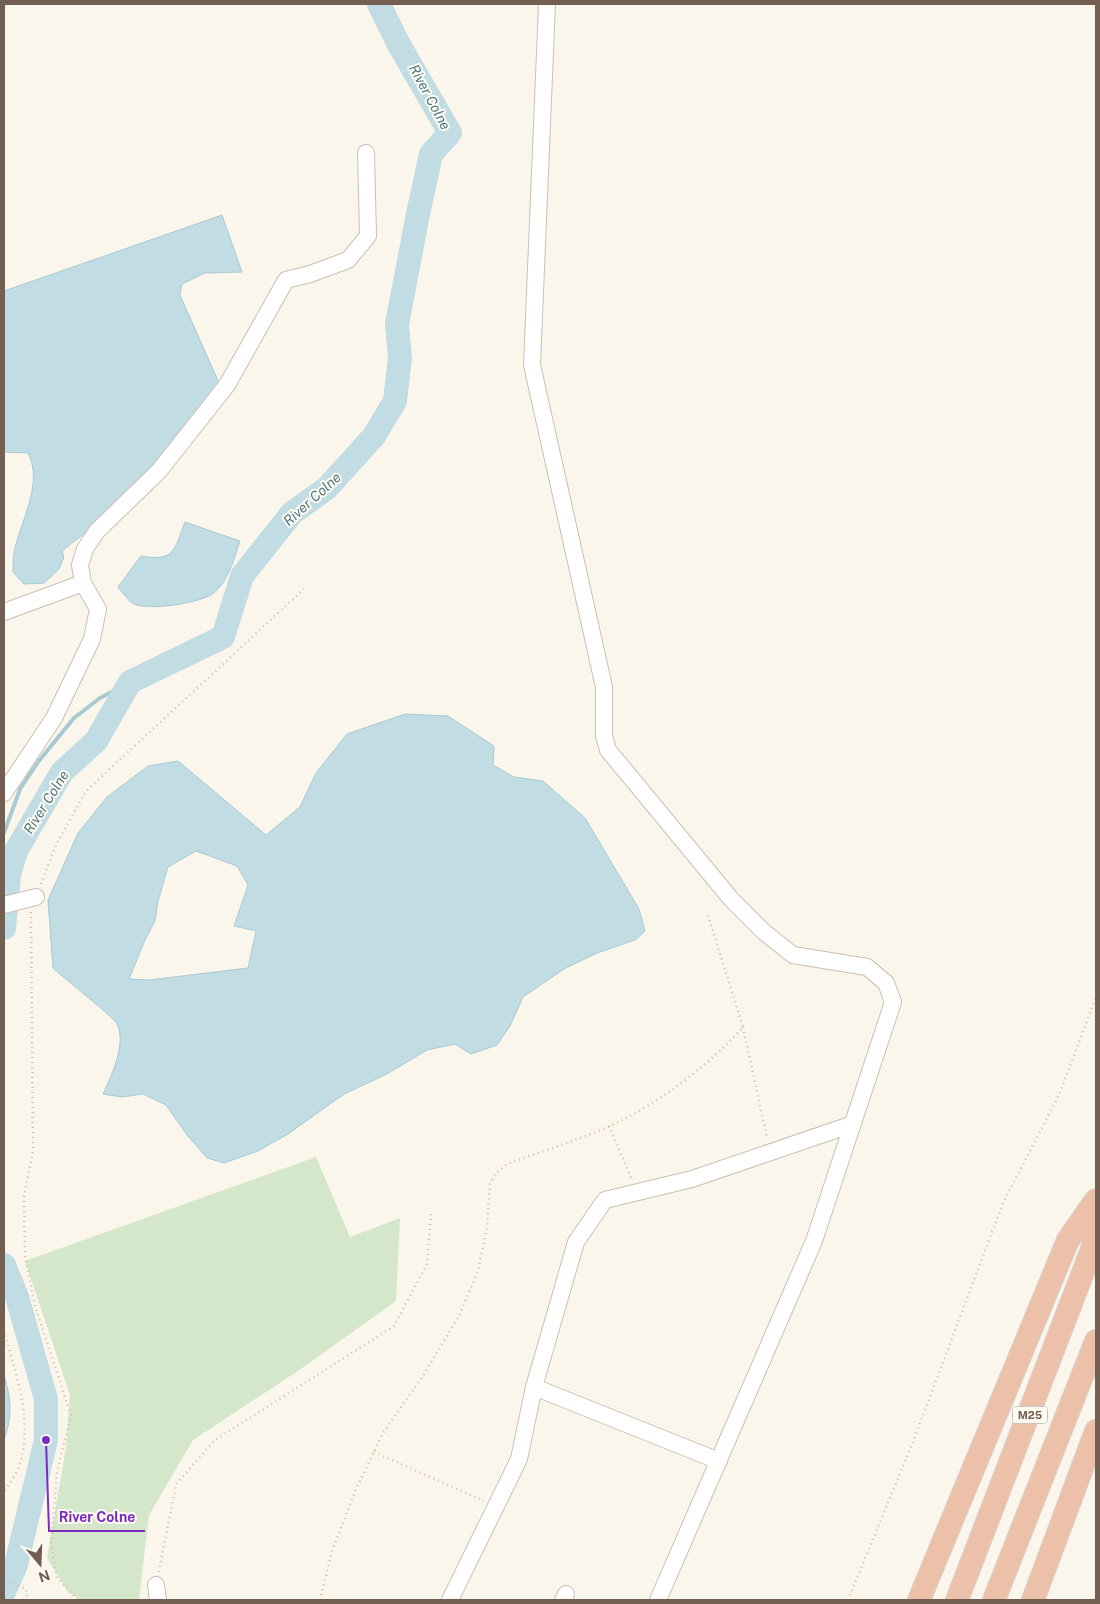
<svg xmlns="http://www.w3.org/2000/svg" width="1100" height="1604" font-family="'Public Sans',sans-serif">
<rect width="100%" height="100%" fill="#fbf6ec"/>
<path fill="#d5e7cb" d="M316,1157L350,1237L400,1218L396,1301L295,1373L193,1440L149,1515L139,1600H81L68,1592L47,1558L66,1447L70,1395L25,1261Z"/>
<path fill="#c2dce3" stroke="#a9cad3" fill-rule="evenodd" d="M222,215L242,272L205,273L182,284L180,295L219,383L189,426L118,507L62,551L64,557L59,569L44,583L24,584L13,572C13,566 13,559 14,553C20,521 44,485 28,453L4,452V291Z
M185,522L240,541C234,559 229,580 214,593C201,603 150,611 134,604C128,601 122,592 118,587L141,556C175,562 174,550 185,522Z
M405,714L448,716L494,746L493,765L514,777L543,781L585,818L639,909L645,931L635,940L597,953L564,969L523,997L510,1026L497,1045L471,1054L455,1044L427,1050L387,1074L344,1094L288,1134L258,1151L224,1163L207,1158L187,1135L166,1105L143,1094L122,1097L103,1094C111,1077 127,1043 117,1024C113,1016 63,978 53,968L48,900L78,833L107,797L148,766L178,761L266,835L300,807L316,773L347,734ZM196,851L237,866L248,885L234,926L256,931L248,968L149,980L129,979L145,940L155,921L158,901L168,867Z
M4,1374C11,1401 13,1414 4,1440Z"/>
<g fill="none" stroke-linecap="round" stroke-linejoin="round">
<path stroke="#a9cad3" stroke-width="4" d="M4,833L20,789L38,762L74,718L100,698L130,682"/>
<path stroke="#c2dce3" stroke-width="24" d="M4,928L9,875L16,851L62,772L96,741L130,682L223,637L242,576L292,513L327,488L374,436L395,401L400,358L397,324L418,214L431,154L450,133L398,43L379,4
M4,1265L17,1297L46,1399V1440L16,1565L4,1592"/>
<defs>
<path id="minor" d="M547,4L532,365L604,687V736L608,750L731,899L764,932L793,955L867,967L886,983L893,1002L814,1241L658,1600
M4,612L83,583
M4,793L54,718L92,639L98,609L83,583L80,565L85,549L97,531L159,471L227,385L286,280L310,274L348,260L368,236L366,153
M4,905L36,897
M534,1387L719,1461
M156,1585L158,1600
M450,1600L519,1459L534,1387L576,1242L605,1200L692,1179L853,1124
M563,1600L566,1594"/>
<path id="highway" d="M919,1600L1068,1240L1096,1200
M957,1600L1092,1249L1096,1228
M994,1600L1096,1341
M1033,1600L1096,1431"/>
</defs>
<use href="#minor" stroke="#ccbfb2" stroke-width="18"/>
<use href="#highway" stroke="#d8d2ce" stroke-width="24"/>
<path stroke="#d2bca9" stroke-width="2.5" stroke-dasharray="1 4" stroke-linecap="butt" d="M41,884L56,845L86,791L304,589
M31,912L33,1151L24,1196L25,1256L35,1306L71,1415L57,1472L51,1545L57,1578L78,1600
M743,1027L767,1138
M609,1126L632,1180
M4,1331C16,1375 35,1424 18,1469C15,1477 8,1485 4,1492
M374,1452L484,1501
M159,1572L176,1484L215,1440L394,1326L427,1264L431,1213
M4,1580L24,1588L28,1593L25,1600
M320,1600L332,1551L356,1489L383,1433L423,1376L459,1316L478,1271L487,1226L490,1184L495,1174L507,1164C541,1152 575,1141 608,1127C656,1105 708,1067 743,1027L707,912
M848,1600L913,1442L1003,1203L1059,1095L1096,997"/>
<use href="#minor" stroke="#fff" stroke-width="16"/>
<use href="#highway" stroke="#edc0aa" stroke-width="22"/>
</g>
<g text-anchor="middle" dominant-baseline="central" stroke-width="4" stroke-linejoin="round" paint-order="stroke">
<rect fill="#fdfaf2" stroke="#9c8e81" stroke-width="1" x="1012.5" y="1406.5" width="35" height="17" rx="4"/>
<g font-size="11" font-weight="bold" fill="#735f51">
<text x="1030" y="1415">M25</text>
</g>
<g font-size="14" font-style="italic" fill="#4d7784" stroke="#fdfaf2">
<text transform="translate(430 97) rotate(62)">River Colne</text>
<text transform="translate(312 499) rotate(-42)">River Colne</text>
<text transform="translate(46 802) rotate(-58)">River Colne</text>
</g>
</g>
<path fill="none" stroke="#7b2cbf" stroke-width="2" d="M46 1440L49 1531H145"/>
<circle fill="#7b2cbf" stroke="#fdfaf2" stroke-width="2" cx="46" cy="1440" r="5"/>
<g font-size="14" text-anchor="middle" font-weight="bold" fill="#7b2cbf" stroke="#fdfaf2" stroke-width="4" stroke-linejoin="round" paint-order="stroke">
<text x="97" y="1522">River Colne</text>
</g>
<rect width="1100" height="1604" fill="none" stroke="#735f51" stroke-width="10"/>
<g transform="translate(40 1564) rotate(161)" stroke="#fdfaf2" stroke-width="4" paint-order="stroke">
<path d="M0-4L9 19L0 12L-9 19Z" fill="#735f51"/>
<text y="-8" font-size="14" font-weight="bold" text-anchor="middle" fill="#735f51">N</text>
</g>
</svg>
